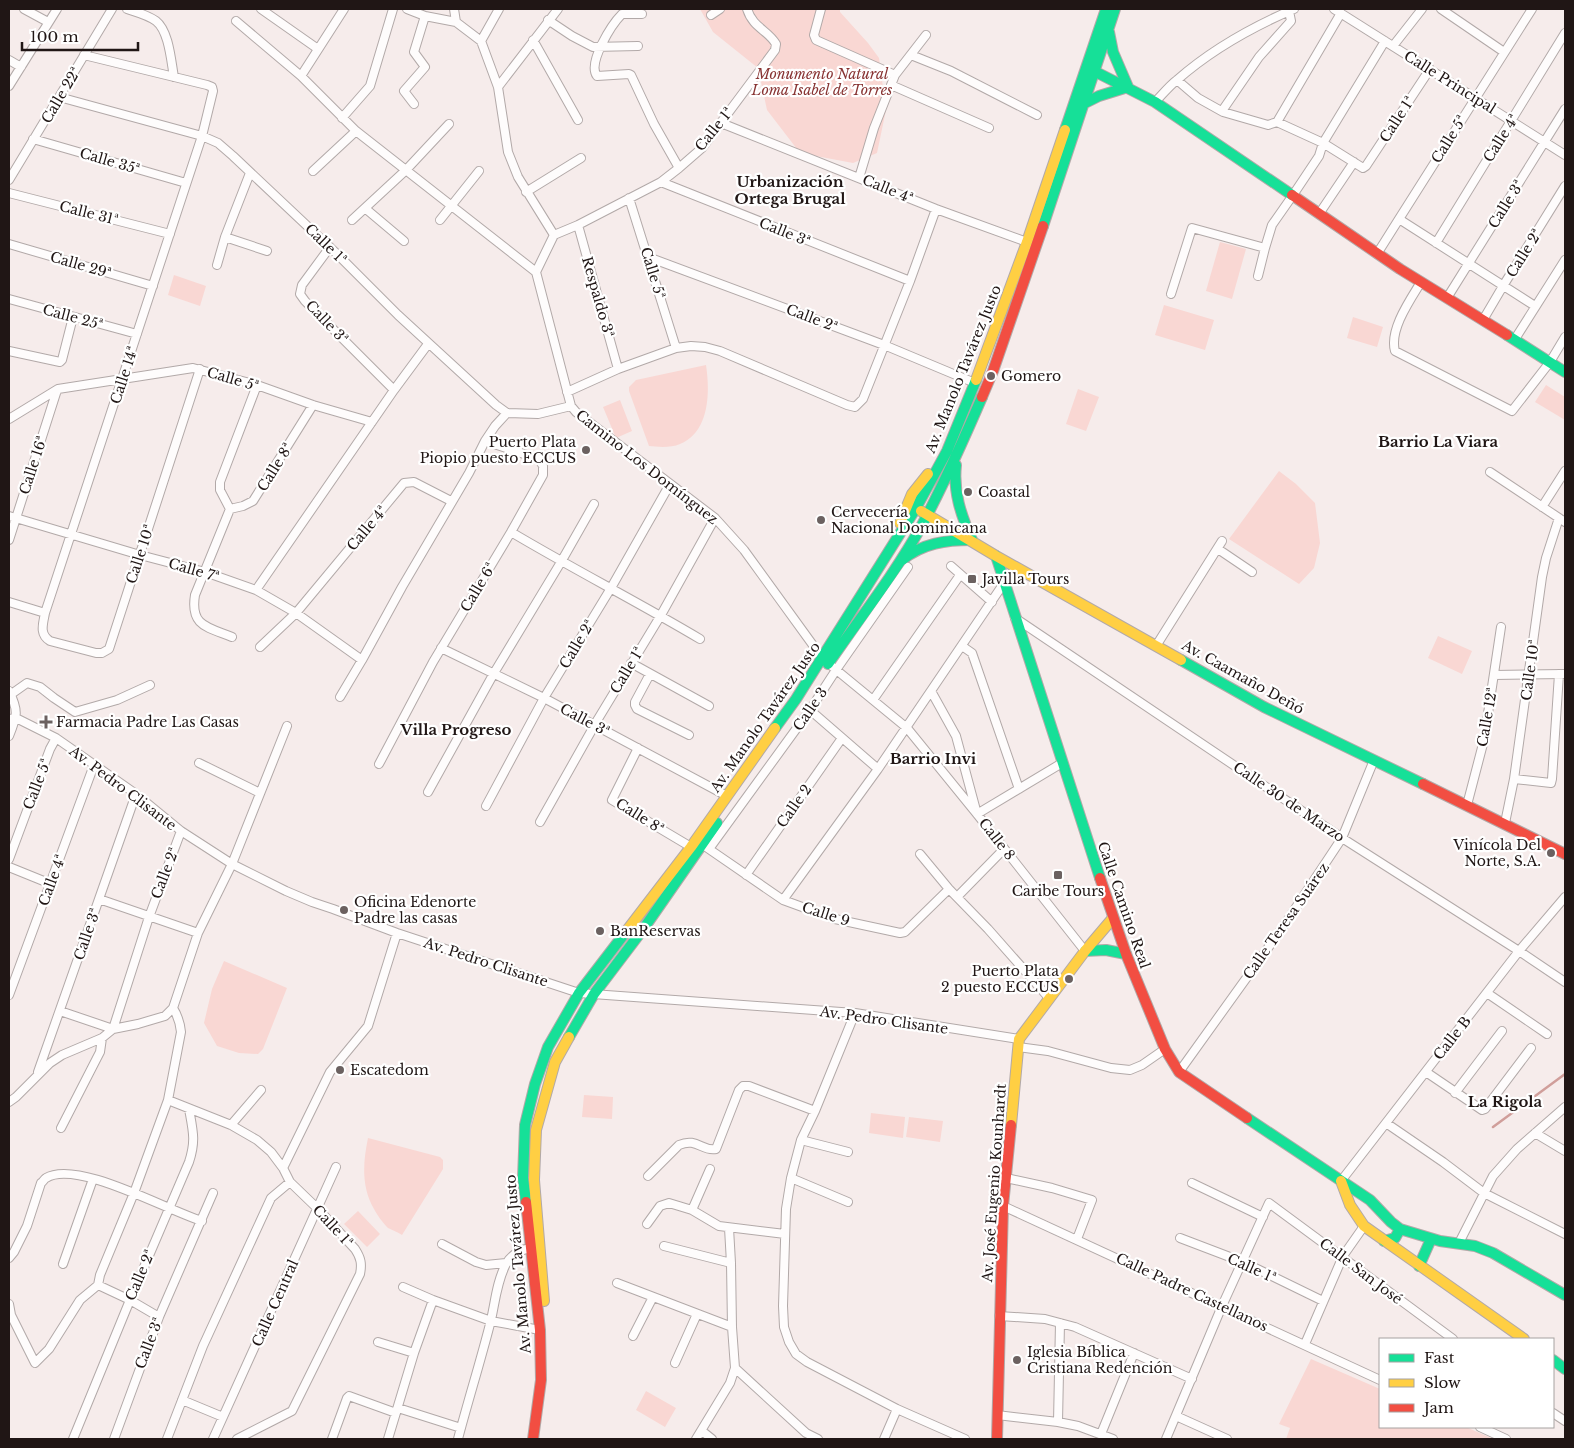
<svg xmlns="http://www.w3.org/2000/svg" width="1574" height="1448" font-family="'Libre Baskerville',serif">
<rect width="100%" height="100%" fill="#f6eceb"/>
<path fill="#f9d7d3" d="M700,9H840V12L868,43L879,58L886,110L877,153L853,163L800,153L767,110L758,68L713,32Z
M1220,242L1246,249L1232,299L1206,291Z
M174,275L206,286L200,306L168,295Z
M1164,305L1214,320L1205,350L1155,335Z
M1353,317L1383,327L1377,347L1347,338Z
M706,365C710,391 710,432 680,444C671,448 658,447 649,446L629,391V387L636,380Z
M1546,385L1565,397V420L1535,402Z
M1078,389L1099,397L1086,431L1066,424Z
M620,400L632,431L616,438L603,407Z
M1279,471L1296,484L1315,503L1320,543L1314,568L1299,584L1229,539Z
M1438,636L1472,651L1462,674L1428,658Z
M224,961L287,988L263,1049L258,1054L239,1053L217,1046L204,1023L212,989Z
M584,1095L613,1097L612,1119L582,1117Z
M871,1113L905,1117L903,1138L869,1133Z
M909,1117L943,1121L940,1142L906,1137Z
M368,1138L440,1157L443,1160V1169L402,1235C398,1232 392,1230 388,1228C383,1223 377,1215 374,1209C361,1186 363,1163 368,1138Z
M358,1211L380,1234L367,1247L344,1224Z
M1311,1359L1380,1389V1427H1466L1491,1438L1490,1439H1286L1290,1428L1279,1424Z
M646,1391L676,1408L665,1427L636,1410Z"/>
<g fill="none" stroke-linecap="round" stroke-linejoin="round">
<path stroke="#d09e9a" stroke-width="2.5" d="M1493,1127L1565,1074"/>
<defs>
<path id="street" d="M24,9L48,22
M127,9C136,12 148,15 156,21C169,31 171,61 174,77
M261,9L318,49
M407,9L425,16L456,22
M454,9L456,22L481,41L498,87L508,152L518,177L554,235
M821,9L814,35L816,40L895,75
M1334,9L1565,155
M1441,9L1504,52
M642,14H622C612,24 587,63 597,76L629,74L631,75L654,124L679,168
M711,15L720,9
M548,20L572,36L593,47L638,46
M236,21L301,76L356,131L536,272
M533,40L578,120
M481,41L499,9
M1393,46L1422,9
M84,55L207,85L212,87L213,91L202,136L45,613C43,624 39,634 50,641L96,653H102L109,649L200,369
M911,55L951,71L1037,115
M9,60L21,67
M301,76L344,9
M1177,80L1198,98L1223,112L1268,125L1277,122L1323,143L1363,168L1366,166L1430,69
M891,85L989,128
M9,86L57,9
M498,87L558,9
M59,97L202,136L218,143L233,156L338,255L398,315L496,405L507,413L538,414L571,406
M1155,102C1162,95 1169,86 1177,80C1211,50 1252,27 1294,9
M414,104L404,91L425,67L414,52L425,16
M1222,111L1259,57L1291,21L1289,11
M342,118L370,86L393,9
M1277,122L1341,13
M721,123L936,209L1027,242
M33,139L186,183
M313,171L356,131
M859,178L874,128L895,75L926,35
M9,180L112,9
M661,182L910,281
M526,192L581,158
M9,193L170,234
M629,198L676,348
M366,209L404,241
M1319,214L1354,162
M1399,219L1532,9
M352,220L406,170L449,124
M440,220L479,171
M578,225L618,369
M554,235L536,272L571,406L576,412L715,518L744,550L823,659L907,728L977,814L1085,951
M554,235L578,225L661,182L679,168L702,148L775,50L776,44C768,30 753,28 747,9
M225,237L267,251
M1436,243L1565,33
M9,244L153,286
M330,247L302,285L300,294L305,301L394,390
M1377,254L1399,219L1535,306
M648,257L884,345L975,383
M217,265L225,237L250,173
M1258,276L1265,248L1272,225L1293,195L1319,156L1323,143L1385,41
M1421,282C1410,300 1389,330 1395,351L1512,411L1550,362L1565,337
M1171,294L1192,228L1265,248
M1447,298L1565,109
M9,299L137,334
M1483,320L1503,286L1565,186
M1515,339L1565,260
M9,351L60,362L62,360L73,317
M567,392L618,369L676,348L691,346L705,347L720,351L847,405L855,407L863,399L910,281L936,209
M9,419L58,389L193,368L257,385L313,405L372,422
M1490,472L1565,522
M1542,507L1565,471
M230,509L220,490V482L257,385
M9,516L140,555L205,572L256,590L296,613L362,660
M511,532C573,569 638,602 700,639
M9,540L57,390
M1218,549L1252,572
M951,566L992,602
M256,590L394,390L428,344
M9,602L45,613
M1015,618L1342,838L1519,951L1565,982
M232,637C207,627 190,626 195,595L230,509L243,506L253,501L313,405
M962,646L972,653L1019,789
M1156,646L1222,541
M260,647L296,613L404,483L414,482L451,501
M441,648L544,698L727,796
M631,663L709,706
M650,674L635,702V705L637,709L689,735
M1494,675L1565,674
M9,691C19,711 17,716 9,736
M931,691L956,736L977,814L1062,763
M10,695L27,683L40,687L54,698L75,712L117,700L150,685
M340,697L362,660L402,587L469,473L485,441L495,426L507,413
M873,700L960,575
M810,710L878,769
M9,719L16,718L56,738L136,794L181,831L232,864L286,891L312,902L333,909L397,933L579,993L855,1013L1019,1039
M638,748L612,800L691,847
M199,763L260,793
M379,764L433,662L511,532L543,475V466L539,459L485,441
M1514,779L1551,783L1552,779L1559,674
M428,792L494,673L561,562L594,504
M1467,805L1484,740L1501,627
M486,806L544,698L611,588L670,484
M540,822L598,719L661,615L715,518
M1505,823L1514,779L1542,577L1546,558L1559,518
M706,847L783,900L835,919L900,933L905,932L949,889
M709,849L810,710L836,670L908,567
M920,854L949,889L988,929L1049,998
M9,859L50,749L56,738
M9,867L51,884
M746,875L842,738
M957,897L1004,849
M99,899L198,933
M783,900L878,769L1004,583
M1487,993L1547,1034
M9,995L94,765
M60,1011L113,1029L149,917L181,831
M855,1013L815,1111L801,1140L791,1178L786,1209L783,1306L784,1327L789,1342L796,1354L807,1362L897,1409L965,1439
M1018,1047L1048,1051L1111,1068L1130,1070L1142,1065L1165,1049
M38,1072L136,794
M1179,1072L1283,927L1342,838L1374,760
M1426,1072L1482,1110L1485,1109L1531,1048
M1455,1093L1502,1031
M168,1100L231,1125L257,1140L271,1152L283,1168L290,1182L317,1208L355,1249C361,1258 362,1264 360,1274L292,1411L237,1439
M9,1102L16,1097L50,1063L62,1055L102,1038L113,1029L138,1024L165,1016L173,1008L198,933L232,864L287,726
M1386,1123L1443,1162L1484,1193L1565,1234
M231,1125L261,1090
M61,1128L100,1052L102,1038
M1535,1133L1565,1151
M801,1140L848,1152
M283,1168L330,1072L368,1026L397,933
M648,1176L679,1145C697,1137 702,1152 716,1149L739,1090L743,1086H749L815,1111
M791,1178L848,1202
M1006,1178L1052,1188L1092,1200L1077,1239
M1341,1181L1519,951L1565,897
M1192,1183L1263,1217
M1003,1206L1380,1380
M692,1210L710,1169
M647,1224L660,1206L669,1203L692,1210L719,1226L785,1234
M1180,1238L1243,1262L1323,1301
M1459,1243L1493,1176L1517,1149L1565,1107
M442,1244L476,1262L486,1265L506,1263
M664,1246L731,1263
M9,1258L14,1252L27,1226L41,1183C42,1183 45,1178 46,1178C77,1159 168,1211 202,1221
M63,1264L93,1179
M617,1283L732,1327
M98,1285L100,1275L134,1193L168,1100L181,1032C180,1022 178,1016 173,1008
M98,1285L130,1300L159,1317
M403,1287L433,1300L491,1321L540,1330
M9,1304L11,1315L35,1363L49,1349L80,1300L98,1285
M999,1316L1045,1319L1075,1327L1192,1379
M633,1336L653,1297
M378,1342L414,1353
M1305,1344L1343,1256L1364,1226
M675,1363L697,1314
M735,1368L806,1433L818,1439
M182,1400L223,1417
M398,1408L461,1428
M1553,1413L1565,1421
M997,1415L1058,1422L1078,1426L1113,1439
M1176,1416L1227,1439
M1058,1422L1060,1323
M1480,1427L1506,1439
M702,1431L712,1439
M1101,1434L1134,1353
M73,1439L130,1300L189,1162C196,1141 193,1131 189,1109
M114,1439L159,1317L213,1193
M167,1439L203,1346L271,1198L290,1182
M213,1439L336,1167
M332,1439L347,1398L349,1396L396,1413
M388,1439L414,1353L433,1300
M458,1439C468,1401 480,1363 490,1324C495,1305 496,1283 506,1264C511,1255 520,1250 530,1248
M696,1439L730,1383L735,1368L732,1327L731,1263L729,1228
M884,1439L897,1409
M1166,1439L1222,1306L1269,1203L1453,1339"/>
<path id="fast" d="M1088,68L1155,102L1292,195
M1083,104L1099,96L1128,87L1113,52L1109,32
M1065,130L1106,9
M1043,226L1115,9
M1507,335L1565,372
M996,556L1100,878
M902,560C923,543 946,540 972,540C961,515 953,492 956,465
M1181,660L1264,707L1423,784
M828,664C860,618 895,574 922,525C944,484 963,441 982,397
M775,728L796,699L916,508L947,451L976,380
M1085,951L1106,950L1126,954
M569,1037L594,994L644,928L717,823
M1247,1118L1370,1200L1391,1222L1400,1229L1440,1241L1475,1246L1493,1253L1565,1295
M526,1202L523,1178L525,1125L535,1084L548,1047L579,993L625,933
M1384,1241L1395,1238L1400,1229
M1419,1266L1431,1239
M1553,1360L1565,1369"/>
<path id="slow" d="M976,380L1027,242L1065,130
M921,511L996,556L1181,660
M900,523L912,494L928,474
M625,933L691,847L775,728
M1011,1125L1019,1039L1085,951L1113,918
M1341,1181L1350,1205L1364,1226L1524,1339
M544,1301L534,1180L536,1130L555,1062L569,1037"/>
<path id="jam" d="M1292,195L1400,269L1507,335
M982,397L993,371L1043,226
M1423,784L1565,854
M1100,878L1126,954L1165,1049L1179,1072L1247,1118
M526,1202L540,1330L541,1380L533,1439
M997,1439L1003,1206L1011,1125"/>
</defs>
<use href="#street" stroke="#b2a9a8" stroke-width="10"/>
<use href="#fast" stroke="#b2a9a8" stroke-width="12"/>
<use href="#slow" stroke="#b2a9a8" stroke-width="12"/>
<use href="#jam" stroke="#b2a9a8" stroke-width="12"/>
<use href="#street" stroke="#fefcfc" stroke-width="8"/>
<use href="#fast" stroke="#16e098" stroke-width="10"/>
<use href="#slow" stroke="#ffcf43" stroke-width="10"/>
<use href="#jam" stroke="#f24e42" stroke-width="10"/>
</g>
<g fill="#6b6160" stroke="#fff" stroke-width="2">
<circle cx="991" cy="376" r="5"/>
<circle cx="586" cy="450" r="5"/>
<circle cx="968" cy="492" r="5"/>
<circle cx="821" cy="520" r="5"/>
<rect x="967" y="574" width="10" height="10" rx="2.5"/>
<path d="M43.5 714.5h5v5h5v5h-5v5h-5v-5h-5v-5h5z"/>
<circle cx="1551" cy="853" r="5"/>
<rect x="1053" y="870" width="10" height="10" rx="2.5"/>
<circle cx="344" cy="910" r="5"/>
<circle cx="600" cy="931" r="5"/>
<circle cx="1069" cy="979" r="5"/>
<circle cx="340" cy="1070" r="5"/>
<circle cx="1017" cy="1360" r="5"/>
</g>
<g text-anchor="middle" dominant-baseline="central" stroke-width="4.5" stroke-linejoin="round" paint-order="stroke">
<g font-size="14" font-style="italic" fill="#883433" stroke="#fff">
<text x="822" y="74">Monumento Natural<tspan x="822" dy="16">Loma Isabel de Torres</tspan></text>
</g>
<g font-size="14" fill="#201615" stroke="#fff">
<text transform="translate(1450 82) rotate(32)">Calle Principal</text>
<text transform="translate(61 95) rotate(-59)">Calle 22ª</text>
<text transform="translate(1397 119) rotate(-57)">Calle 1ª</text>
<text transform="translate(714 129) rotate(-51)">Calle 1ª</text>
<text transform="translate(1501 138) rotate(-58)">Calle 4ª</text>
<text transform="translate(1449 139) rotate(-58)">Calle 5ª</text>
<text transform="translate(110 161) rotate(16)">Calle 35ª</text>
<text transform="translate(888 189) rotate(22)">Calle 4ª</text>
<text transform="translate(1506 204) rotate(-58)">Calle 3ª</text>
<text transform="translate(89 213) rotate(14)">Calle 31ª</text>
<text transform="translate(785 232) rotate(22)">Calle 3ª</text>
<text transform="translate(326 244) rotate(44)">Calle 1ª</text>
<text transform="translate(1524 253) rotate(-58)">Calle 2ª</text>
<text transform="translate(81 265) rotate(16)">Calle 29ª</text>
<text transform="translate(653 273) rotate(73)">Calle 5ª</text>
<text transform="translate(598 297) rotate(74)">Respaldo 3ª</text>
<text transform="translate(73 317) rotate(15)">Calle 25ª</text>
<text transform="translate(812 318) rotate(21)">Calle 2ª</text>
<text transform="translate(327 322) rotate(46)">Calle 3ª</text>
<text transform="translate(963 369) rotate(-68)">Av. Manolo Tavárez Justo</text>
<text transform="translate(124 375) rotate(-72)">Calle 14ª</text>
<text transform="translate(233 379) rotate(16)">Calle 5ª</text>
<text transform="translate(33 465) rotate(-72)">Calle 16ª</text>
<text transform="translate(275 467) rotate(-58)">Calle 8ª</text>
<text transform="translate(647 467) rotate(38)">Camino Los Domínguez</text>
<text transform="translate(367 528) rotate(-50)">Calle 4ª</text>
<text transform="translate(140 554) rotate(-72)">Calle 10ª</text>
<text transform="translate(194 570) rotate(16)">Calle 7ª</text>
<text transform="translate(478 587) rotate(-59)">Calle 6ª</text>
<text transform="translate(577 644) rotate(-59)">Calle 2ª</text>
<text transform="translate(627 670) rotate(-59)">Calle 1ª</text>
<text transform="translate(1530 670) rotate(-82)">Calle 10ª</text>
<text transform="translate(1243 677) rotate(29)">Av. Caamaño Deñó</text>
<text transform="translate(810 709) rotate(-56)">Calle 3</text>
<text transform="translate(765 717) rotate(-55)">Av. Manolo Tavárez Justo</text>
<text transform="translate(1487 717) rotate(-80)">Calle 12ª</text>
<text transform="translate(585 720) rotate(28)">Calle 3ª</text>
<text transform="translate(37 784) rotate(-69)">Calle 5ª</text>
<text transform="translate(123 788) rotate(37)">Av. Pedro Clisante</text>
<text transform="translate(1289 802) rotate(34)">Calle 30 de Marzo</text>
<text transform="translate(794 806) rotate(-55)">Calle 2</text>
<text transform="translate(640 816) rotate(32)">Calle 8ª</text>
<text transform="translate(997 839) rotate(52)">Calle 8</text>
<text transform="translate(165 873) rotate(-69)">Calle 2ª</text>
<text transform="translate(52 880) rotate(-70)">Calle 4ª</text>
<text transform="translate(1124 905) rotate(71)">Calle Camino Real</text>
<text transform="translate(826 914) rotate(18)">Calle 9</text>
<text transform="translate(1286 921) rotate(-55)">Calle Teresa Suárez</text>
<text transform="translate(87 934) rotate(-71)">Calle 3ª</text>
<text transform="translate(486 962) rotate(18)">Av. Pedro Clisante</text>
<text transform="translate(884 1020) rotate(8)">Av. Pedro Clisante</text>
<text transform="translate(1452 1038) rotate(-52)">Calle B</text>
<text transform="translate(994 1183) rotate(-86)">Av. José Eugenio Kounhardt</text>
<text transform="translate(333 1226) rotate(47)">Calle 1ª</text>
<text transform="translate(518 1264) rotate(-95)">Av. Manolo Tavárez Justo</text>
<text transform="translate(1252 1268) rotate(24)">Calle 1ª</text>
<text transform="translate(1361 1271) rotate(37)">Calle San José</text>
<text transform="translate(140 1275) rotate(-67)">Calle 2ª</text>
<text transform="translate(1192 1292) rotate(25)">Calle Padre Castellanos</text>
<text transform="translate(275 1303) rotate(-66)">Calle Central</text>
<text transform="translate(149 1343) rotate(-69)">Calle 3ª</text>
</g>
<g font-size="14" fill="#201615" stroke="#fff" text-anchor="start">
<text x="1001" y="376">Gomero</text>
<text x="576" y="442" text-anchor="end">Puerto Plata<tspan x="576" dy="16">Piopio puesto ECCUS</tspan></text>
<text x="978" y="492">Coastal</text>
<text x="831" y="512">Cervecería<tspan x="831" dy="16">Nacional Dominicana</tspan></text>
<text x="982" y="579">Javilla Tours</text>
<text x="56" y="722">Farmacia Padre Las Casas</text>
<text x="1541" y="845" text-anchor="end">Vinícola Del<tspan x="1541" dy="16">Norte, S.A.</tspan></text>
<text x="1058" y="891" text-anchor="middle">Caribe Tours</text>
<text x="354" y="902">Oficina Edenorte<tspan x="354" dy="16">Padre las casas</tspan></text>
<text x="610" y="931">BanReservas</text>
<text x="1059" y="971" text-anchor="end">Puerto Plata<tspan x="1059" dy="16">2 puesto ECCUS</tspan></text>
<text x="350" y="1070">Escatedom</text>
<text x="1027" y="1352">Iglesia Bíblica<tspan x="1027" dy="16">Cristiana Redención</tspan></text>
</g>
<g font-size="15" font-weight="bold" fill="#201615" stroke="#fff">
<text x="790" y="181">Urbanización<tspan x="790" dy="17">Ortega Brugal</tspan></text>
<text x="1438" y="441">Barrio La Viara</text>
<text x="456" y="729">Villa Progreso</text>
<text x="933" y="758">Barrio Invi</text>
<text x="1505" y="1101">La Rigola</text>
</g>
</g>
<rect width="1574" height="1448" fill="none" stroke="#201615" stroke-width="20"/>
<rect x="1379" y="1338" width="175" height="90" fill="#ffffff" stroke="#a6a2a1"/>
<rect x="1389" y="1354" width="25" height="8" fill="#16e098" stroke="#a6a2a1"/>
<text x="1424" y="1363" font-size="15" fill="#201615">Fast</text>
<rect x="1389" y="1379" width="25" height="8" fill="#ffcf43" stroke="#a6a2a1"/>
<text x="1424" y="1388" font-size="15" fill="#201615">Slow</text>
<rect x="1389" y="1404" width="25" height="8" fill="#f24e42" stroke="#a6a2a1"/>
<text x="1424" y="1413" font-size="15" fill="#201615">Jam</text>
<path d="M22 42v8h116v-8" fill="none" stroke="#201615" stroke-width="2.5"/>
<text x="30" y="42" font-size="15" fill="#201615" stroke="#ffffff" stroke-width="4" paint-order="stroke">100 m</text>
</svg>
